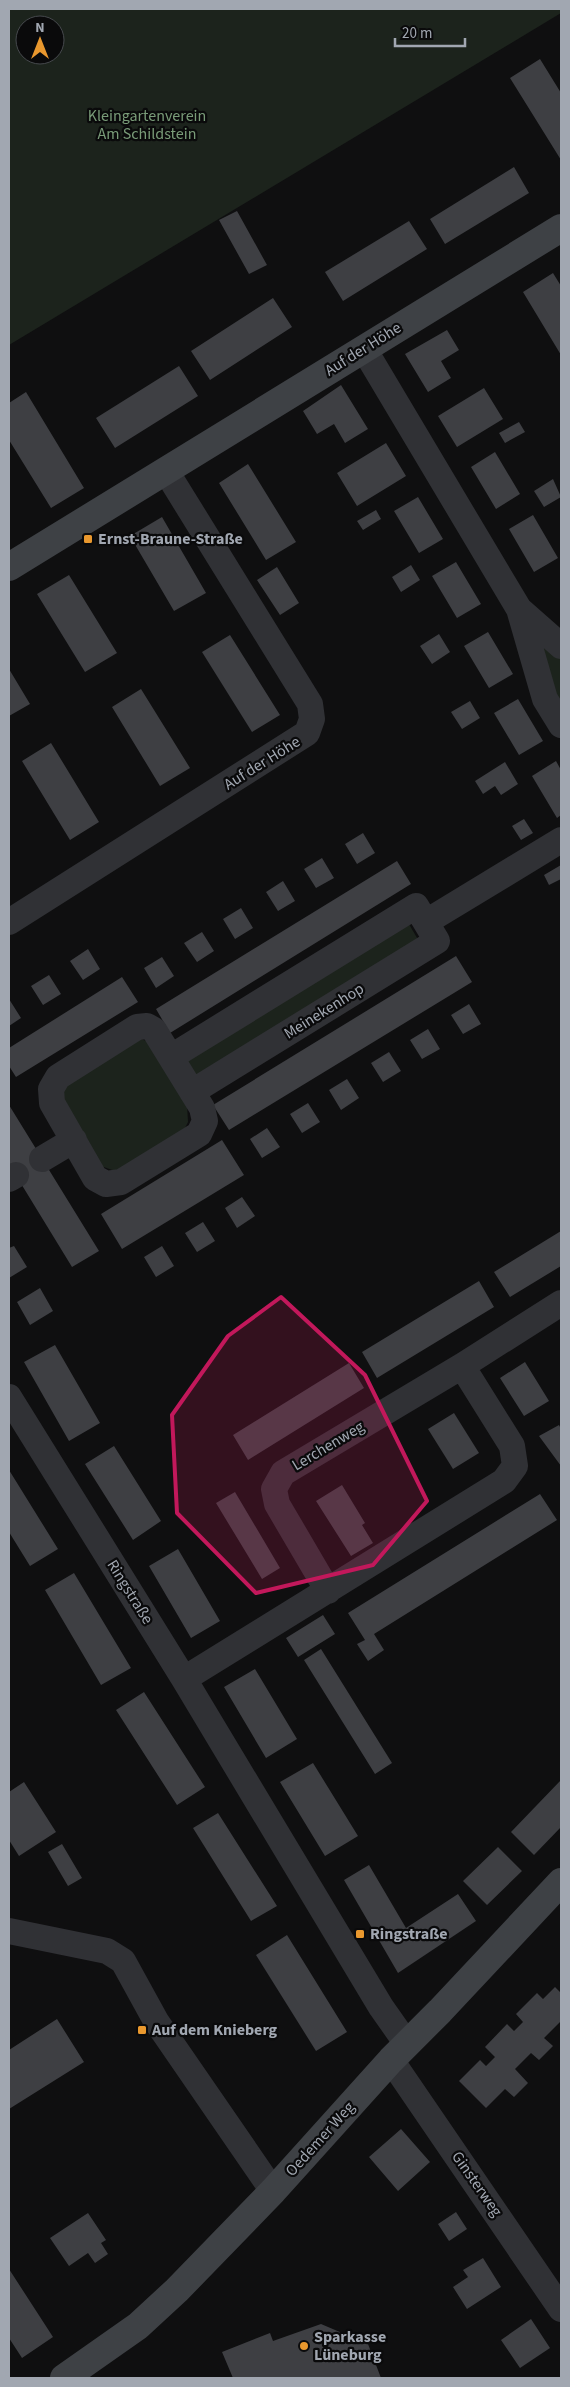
<svg xmlns="http://www.w3.org/2000/svg" width="570" height="2387" font-family="'Source Sans 3',sans-serif">
<rect width="100%" height="100%" fill="#0f0f10"/>
<path fill="#1c231c" fill-rule="evenodd" d="M9,9H561V13L9,345ZM25,25H55V55H25Z
M531,628L561,656V711Z
M406,919L420,943L195,1083L179,1057Z
M139,1038L151,1043L187,1104L188,1122L180,1138L115,1171L101,1166L64,1103L62,1089Z"/>
<path fill="#3e3f43" d="M540,59L561,93V160L510,78Z
M514,167L529,193L445,244L430,219Z
M237,211L267,265L249,274L219,220Z
M409,221L427,249L343,301L325,272Z
M553,273L561,286V355L523,292Z
M273,298L292,327L210,380L191,351Z
M447,330L459,350L441,361L451,378L428,392L405,354Z
M179,366L198,396L115,448L96,418Z
M341,385L368,429L345,443L334,424L317,434L303,411Z
M484,388L503,419L457,447L438,416Z
M26,392L84,488L51,508L9,440V403Z
M519,422L525,432L505,443L499,433Z
M386,443L406,476L357,506L337,473Z
M495,452L520,494L496,509L471,467Z
M248,464L296,542L266,560L219,483Z
M553,479L561,497L544,507L534,491Z
M418,497L443,539L419,553L394,511Z
M376,510L381,519L363,530L357,521Z
M533,515L558,558L534,572L509,529Z
M162,517L206,593L174,611L130,536Z
M456,562L481,604L457,618L432,576Z
M411,565L420,580L401,592L392,577Z
M277,567L299,603L280,615L257,580Z
M69,575L117,653L85,672L37,594Z
M488,632L513,674L489,688L464,646Z
M439,634L450,652L432,664L420,646Z
M230,635L280,715L252,732L202,652Z
M9,669L30,704L9,716Z
M141,689L190,768L160,786L112,707Z
M518,699L543,741L519,755L494,713Z
M470,701L480,718L462,729L451,712Z
M51,743L99,822L70,840L22,761Z
M556,761L561,770V815L557,818L532,776Z
M505,762L518,784L501,795L495,786L483,794L475,781Z
M524,819L533,833L521,840L512,826Z
M363,833L375,853L357,864L345,844Z
M322,858L334,878L316,888L304,869Z
M397,861L411,884L170,1033L156,1009Z
M561,865V879L549,885L544,875Z
M283,881L295,901L278,911L266,892Z
M241,908L253,928L235,939L223,919Z
M202,932L214,951L197,962L184,943Z
M88,949L100,969L83,980L70,961Z
M456,956L472,982L229,1130L213,1105Z
M162,957L174,976L156,988L144,968Z
M49,975L61,994L43,1005L31,986Z
M122,977L138,1002L16,1077L9,1066V1048Z
M9,999L21,1018L9,1026Z
M469,1004L481,1024L463,1034L451,1015Z
M428,1029L440,1049L422,1059L410,1040Z
M389,1052L401,1071L383,1082L371,1063Z
M347,1079L359,1098L341,1110L329,1090Z
M308,1103L320,1122L302,1133L290,1114Z
M9,1105L99,1251L72,1267L9,1164Z
M267,1128L280,1147L262,1158L250,1139Z
M222,1140L244,1175L122,1249L101,1214Z
M242,1197L255,1216L237,1228L225,1208Z
M203,1222L215,1241L197,1252L185,1233Z
M561,1231V1266L510,1297L494,1272Z
M14,1246L27,1267L9,1278V1248Z
M162,1246L174,1266L156,1277L144,1257Z
M479,1281L494,1307L377,1378L362,1352Z
M40,1288L53,1311L30,1325L17,1302Z
M55,1345L100,1423L69,1441L24,1362Z
M525,1362L549,1401L524,1416L500,1378Z
M349,1363L364,1388L248,1460L233,1435Z
M454,1413L479,1453L453,1469L428,1429Z
M559,1425L561,1429V1466L539,1436Z
M114,1446L161,1521L133,1540L85,1464Z
M9,1470L58,1549L30,1566L9,1532Z
M342,1485L365,1523L362,1525L373,1543L351,1556L316,1501Z
M235,1492L280,1568L262,1579L216,1503Z
M540,1494L557,1520L374,1634L384,1650L368,1661L357,1644L365,1640L348,1613Z
M178,1549L220,1621L191,1638L149,1566Z
M74,1573L131,1668L101,1685L45,1590Z
M323,1615L335,1634L298,1657L286,1638Z
M321,1649L392,1763L375,1774L304,1660Z
M255,1669L297,1739L266,1758L224,1687Z
M144,1692L205,1787L177,1805L116,1710Z
M313,1763L358,1836L325,1856L280,1782Z
M561,1780V1827L534,1855L511,1832Z
M24,1782L56,1832L19,1856L9,1840V1792Z
M218,1813L277,1906L251,1921L193,1828Z
M62,1844L82,1878L68,1886L48,1852Z
M498,1847L522,1871L487,1905L463,1881Z
M369,1865L406,1928L458,1894L476,1921L398,1973L344,1880Z
M287,1935L347,2032L316,2051L256,1955Z
M555,1987L561,1993V2021L544,2038L553,2046L539,2060L531,2053L515,2069L528,2083L514,2097L505,2089L486,2108L459,2081L480,2060L486,2066L495,2057L485,2047L507,2024L514,2031L523,2022L516,2014L537,1993L543,1999Z
M57,2019L84,2062L9,2109V2050Z
M401,2129L430,2162L398,2191L369,2157Z
M456,2212L467,2229L449,2241L438,2224Z
M88,2213L106,2240L101,2243L108,2254L95,2263L88,2253L69,2266L50,2238Z
M483,2258L501,2287L467,2309L453,2287L468,2277L463,2270Z
M9,2269L53,2337L22,2358L9,2338Z
M531,2319L550,2348L520,2368L501,2340Z
M321,2324L368,2344L381,2378H233L222,2352L270,2333L273,2341Z"/>
<g fill="none" stroke-linecap="round" stroke-linejoin="round">
<path stroke="#303135" stroke-width="26" d="M364,349L519,609L545,699L561,725
M519,609L561,646
M9,922L307,733L312,719L310,704L166,471
M426,922L561,840
M147,1026L154,1030L202,1108L205,1121L199,1134L121,1182L106,1184L95,1178L52,1103L51,1089L58,1077L137,1027Z
M171,1057L416,906L437,941L192,1092
M42,1159L74,1140
M9,1179L16,1175
M9,1397L184,1679L381,2007L407,2044
M328,1591L277,1504L274,1489L283,1473L462,1366L561,1303
M184,1679L504,1481L515,1466L512,1446L462,1366
M9,1931L107,1951L123,1961L156,2021L273,2191
M391,2060L561,2309"/>
<path stroke="#3e4145" stroke-width="28" d="M9,567L561,228
M64,2378L138,2326L177,2290L273,2191L391,2060L440,2011L561,1882"/>
</g>
<path fill="#c2185b" fill-opacity="0.2" stroke="#c2185b" stroke-width="4" stroke-linejoin="round" d="M281,1297L365,1375L427,1501L373,1565L256,1593L177,1513L172,1415L228,1336Z"/>
<g fill="#e9982e" stroke="#0a0a0b" stroke-width="2">
<rect x="83" y="534" width="10" height="10" rx="2.5"/>
<rect x="355" y="1929" width="10" height="10" rx="2.5"/>
<rect x="137" y="2025" width="10" height="10" rx="2.5"/>
<circle cx="304" cy="2346" r="5"/>
</g>
<g text-anchor="middle" dominant-baseline="central" stroke-width="4.5" stroke-linejoin="round" paint-order="stroke">
<g font-size="16" fill="#799b78" stroke="#0a0a0b">
<text x="147" y="116">Kleingartenverein<tspan x="147" dy="18">Am Schildstein</tspan></text>
</g>
<g font-size="16" fill="#a1a7b1" stroke="#0a0a0b">
<text transform="translate(363 349) rotate(-32)">Auf der Höhe</text>
<text transform="translate(262 763) rotate(-32)">Auf der Höhe</text>
<text transform="translate(324 1011) rotate(-32)">Meinekenhop</text>
<text transform="translate(328 1446) rotate(-31)">Lerchenweg</text>
<text transform="translate(130 1592) rotate(58)">Ringstraße</text>
<text transform="translate(320 2139) rotate(-48)">Oedemer Weg</text>
<text transform="translate(477 2184) rotate(55)">Ginsterweg</text>
</g>
<g font-size="16" font-weight="bold" fill="#a1a7b1" stroke="#0a0a0b" text-anchor="start">
<text x="98" y="539">Ernst-Braune-Straße</text>
<text x="370" y="1934">Ringstraße</text>
<text x="152" y="2030">Auf dem Knieberg</text>
<text x="314" y="2337">Sparkasse<tspan x="314" dy="18">Lüneburg</tspan></text>
</g>
</g>
<rect width="570" height="2387" fill="none" stroke="#a1a7b1" stroke-width="20"/>
<g transform="translate(40 40)"><circle r="24" fill="#0a0a0b" stroke="#46494d"/>
<path d="M0-4L9 19L0 12L-9 19Z" fill="#e9982e"/>
<text y="-8" font-size="14" font-weight="bold" text-anchor="middle" fill="#a1a7b1">N</text>
</g>
<path d="M395 38v8h70v-8" fill="none" stroke="#a1a7b1" stroke-width="2.5"/>
<text x="402" y="38" font-size="15" fill="#a1a7b1" stroke="#0a0a0b" stroke-width="4" paint-order="stroke">20 m</text>
</svg>
